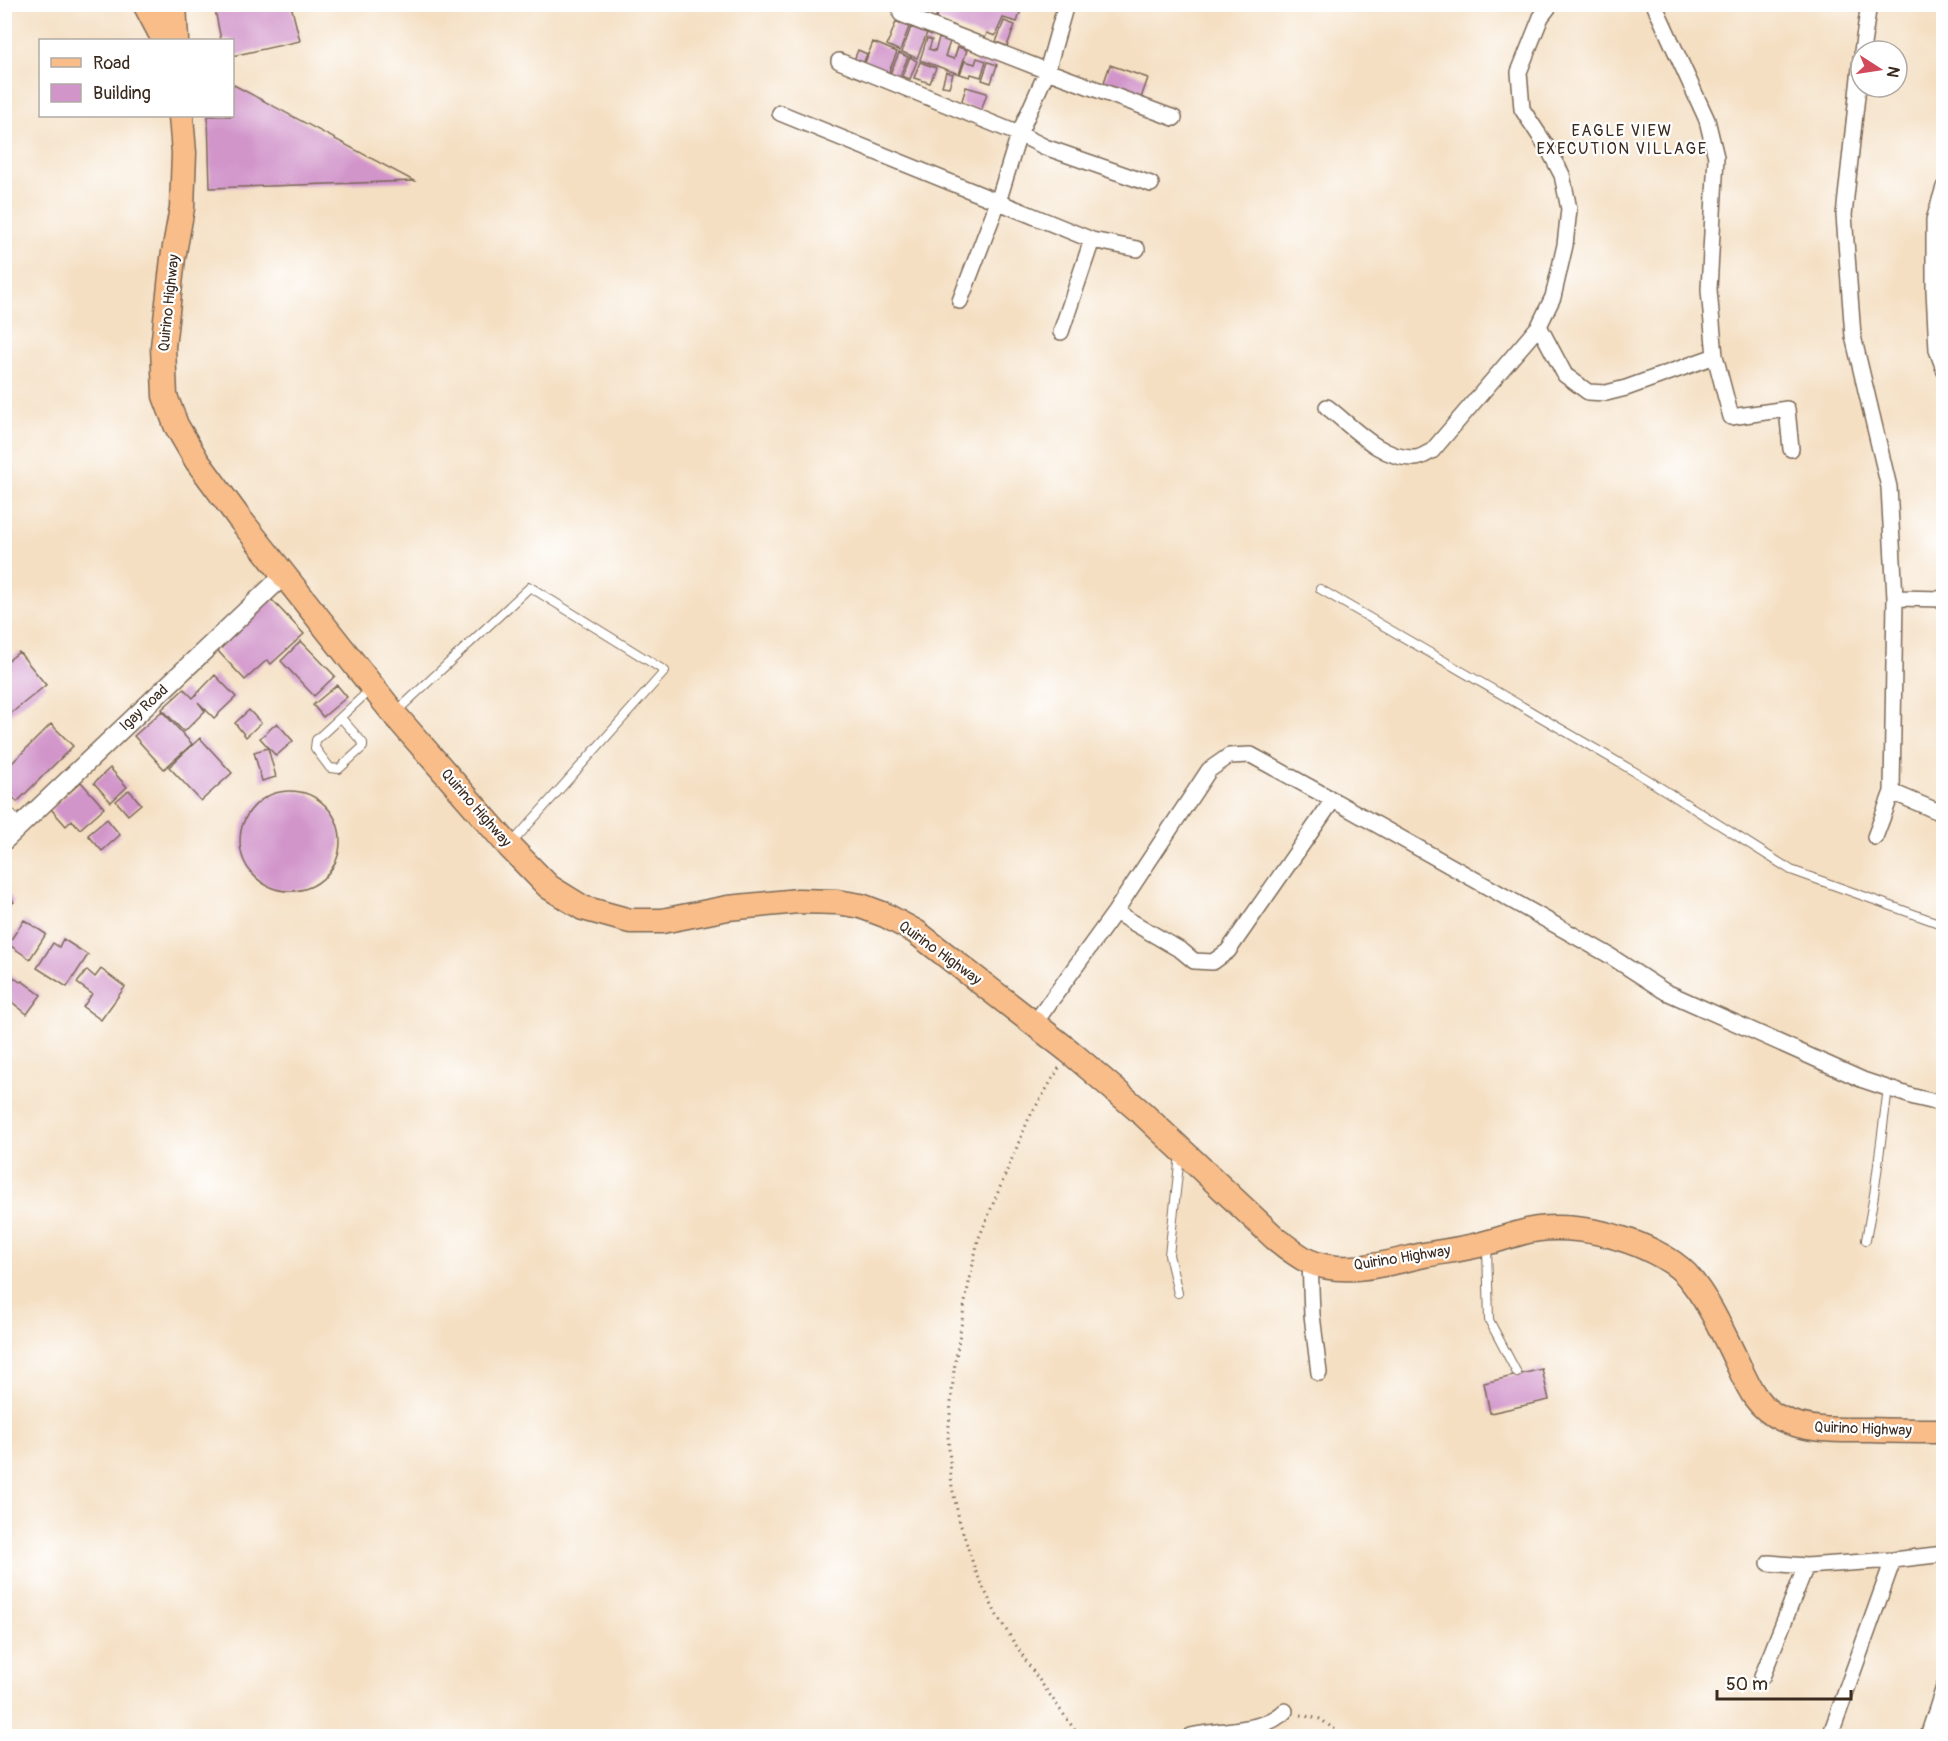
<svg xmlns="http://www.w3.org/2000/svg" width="1948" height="1741" font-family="Pangolin,sans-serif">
<rect width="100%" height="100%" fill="#fff"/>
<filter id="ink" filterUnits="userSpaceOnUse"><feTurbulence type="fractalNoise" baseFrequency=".0167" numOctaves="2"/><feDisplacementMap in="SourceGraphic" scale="12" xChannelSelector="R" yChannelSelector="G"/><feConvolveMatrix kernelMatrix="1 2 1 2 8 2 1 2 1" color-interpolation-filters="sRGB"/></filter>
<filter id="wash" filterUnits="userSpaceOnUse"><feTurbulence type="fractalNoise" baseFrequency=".008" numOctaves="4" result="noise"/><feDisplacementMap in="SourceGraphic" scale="24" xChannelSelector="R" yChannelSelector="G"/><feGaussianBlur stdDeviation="1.35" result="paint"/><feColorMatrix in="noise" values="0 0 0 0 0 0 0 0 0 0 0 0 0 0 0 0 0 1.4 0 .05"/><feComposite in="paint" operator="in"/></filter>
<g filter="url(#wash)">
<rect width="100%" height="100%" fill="#f4dfc2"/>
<g id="blocks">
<path fill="#d195ca" d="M920,4H941L935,19L927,16L928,12L918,9Z
M941,4H987L985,11L986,12L989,4H1023L1017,22L1003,18L995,36L987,33L985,38L936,19Z
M214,5H291L300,41L232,56V40H221Z
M1004,21L1015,25L1007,46L996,42Z
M896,22L909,27L900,51L887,45Z
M911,27L927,33L917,58L902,52Z
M927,38L932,40L929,49L935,51L939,38L950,42L945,56L954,59L958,47L967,50L959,74L920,60Z
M873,42L897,52L888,74L864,65Z
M858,50L867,54L863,64L854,60Z
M899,53L908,57L898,80L889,76Z
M910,57L917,61L910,79L902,76Z
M977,58L986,61L981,77L971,74L970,77L960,74L965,61L975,64Z
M920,62L936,68L930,83L914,78Z
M988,62L997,65L991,83L982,80Z
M1110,65L1148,78L1141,98L1103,85Z
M946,72L953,74L949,87L942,86Z
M232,84L414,181L210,188L208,116H232Z
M966,87L987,93L981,111L961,104Z
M271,599L304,634L271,664L267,660L245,680L217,650Z
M301,641L335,676L314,696L281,661Z
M19,652L46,685L4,719V664Z
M215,675L236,697L214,718L198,702L205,711L184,732L162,709L184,689L193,698Z
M337,685L347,697L323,717L313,705Z
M249,710L261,723L246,737L235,723Z
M162,711L192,744L164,769L134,736Z
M277,723L293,741L276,756L260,738Z
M51,724L73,746L17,802L5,789V770Z
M200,738L232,773L201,801L169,767Z
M268,748L276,777L262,781L254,752Z
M110,768L127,787L111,802L94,783Z
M81,782L104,808L80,829L72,820L66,826L51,809Z
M129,790L141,804L128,815L116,801Z
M240 841a50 50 0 1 1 100 0a50 50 0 1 1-100 0Z
M107,819L120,835L102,851L88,835Z
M4,888L14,902L4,909Z
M24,920L46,934L30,959L8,944Z
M63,939L88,955L67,987L37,968L53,943L59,947Z
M101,969L125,987L101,1020L83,1007L92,994L77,983L87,970L95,977Z
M4,971L20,982L22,981L41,995L27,1014L8,999L11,995L4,991Z
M1542,1369L1549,1400L1490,1413L1484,1383Z"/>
</g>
</g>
<g filter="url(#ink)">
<use href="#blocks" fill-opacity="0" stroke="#7c6957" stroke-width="1.5"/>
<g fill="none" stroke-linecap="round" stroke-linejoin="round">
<defs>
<path id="service" d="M1320,589L1642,776L1791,870L1944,925
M396,712L530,587L665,671L512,843
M341,718L363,743V747L339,769L330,768L315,748L316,740L371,689
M4,805L20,825
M1866,1240L1874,1195L1888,1088
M1487,1247L1489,1320L1517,1373
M1178,1293L1169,1255L1180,1155"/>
<path id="minor" d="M1654,4L1707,120L1716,157L1709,290L1715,356L1731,417L1787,409L1791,449
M901,14L1047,71L1174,118
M1862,51L1869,4
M1861,59L1844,215L1853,336L1889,487L1895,598L1892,792L1875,837
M839,61L1019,134L1045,147L1151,184
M780,113L1092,240L1137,249
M1944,187L1934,220V290L1937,350L1944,369
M960,301L998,202L1019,134L1047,71L1066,4
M1539,326L1565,375L1588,392L1606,393L1626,388L1715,356
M1061,332L1092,240
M1327,407C1352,426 1381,460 1415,458C1421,458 1427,453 1432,451L1539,326L1553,297L1565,245L1569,209L1562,175L1549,150L1522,109L1519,72L1541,17L1551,4
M1895,598L1944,599
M1892,792L1944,814
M1333,800L1607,954L1664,991L1863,1080L1914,1097L1944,1104
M1034,1024L1115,912L1209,770L1229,756L1251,755L1333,800L1228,951L1213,962L1194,961L1182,951L1115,912
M1310,1261L1312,1315L1319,1373
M1769,1563L1806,1566L1893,1560L1944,1554
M1762,1677L1806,1566
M1191,1736C1222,1728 1261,1734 1285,1711
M1830,1736L1893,1560
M1928,1736L1944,1687"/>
<path id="tertiary" d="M4,841L284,575"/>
<path id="primary" d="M145,4L164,40
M174,4L176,40
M181,116L184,153L182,208L173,258L163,347L165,396L176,425L197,461L239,518L394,714L509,846L549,887L583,908L630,921H662L728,908L798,901L837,902L861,906L885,915L916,932L1069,1051L1142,1113L1275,1238C1285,1246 1296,1255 1308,1261C1344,1277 1388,1263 1424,1255C1445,1251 1466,1249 1486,1243C1504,1239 1520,1231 1539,1229C1564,1226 1595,1230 1619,1238C1640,1244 1671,1258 1686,1274C1708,1299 1722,1331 1736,1360C1747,1384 1756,1408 1782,1419C1809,1432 1842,1430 1871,1430C1895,1431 1919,1431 1944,1431"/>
</defs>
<use href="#service" stroke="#7c6957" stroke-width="10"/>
<use href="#minor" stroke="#7c6957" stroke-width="18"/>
<use href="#tertiary" stroke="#7c6957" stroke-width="21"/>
<use href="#primary" stroke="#7c6957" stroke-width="27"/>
<path stroke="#7c6957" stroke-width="3" stroke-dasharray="1.5 4.5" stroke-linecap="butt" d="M1059,1068L1029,1118L978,1240L965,1302L954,1370L948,1436L952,1487L960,1523L975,1570L996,1614L1030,1667L1079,1736
M1301,1715L1320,1719L1344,1736"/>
<use href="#service" stroke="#fff" stroke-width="8"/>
<use href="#minor" stroke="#fff" stroke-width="15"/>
<use href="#tertiary" stroke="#fff" stroke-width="18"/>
<use href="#primary" stroke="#f8bd89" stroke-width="24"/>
</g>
</g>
<g text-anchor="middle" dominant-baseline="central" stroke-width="4.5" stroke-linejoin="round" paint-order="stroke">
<g font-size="15" fill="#3b2a1e" stroke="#fff">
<text transform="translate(169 303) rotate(-84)">Quirino Highway</text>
<text transform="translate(144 708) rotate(-43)">Igay Road</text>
<text transform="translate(476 808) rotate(49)">Quirino Highway</text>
<text transform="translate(940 953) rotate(36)">Quirino Highway</text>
<text transform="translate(1402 1258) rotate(-9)">Quirino Highway</text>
<text transform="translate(1863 1429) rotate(2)">Quirino Highway</text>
</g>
<g font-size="16" letter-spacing="1.5" fill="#3b2a1e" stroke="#fff">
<text x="1622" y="131">EAGLE VIEW<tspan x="1622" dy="18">EXECUTION VILLAGE</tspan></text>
</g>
</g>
<rect width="1948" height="1741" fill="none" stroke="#fff" stroke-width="24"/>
<rect x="39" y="39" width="195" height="78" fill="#ffffff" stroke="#b1aaa5" stroke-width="1.5"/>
<rect x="51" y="58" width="30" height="9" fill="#f8bd89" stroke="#b1aaa5" stroke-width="1.5"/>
<text x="93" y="69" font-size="18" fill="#3b2a1e">Road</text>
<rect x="51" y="84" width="30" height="18" fill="#d195ca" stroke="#b1aaa5" stroke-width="1.5"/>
<text x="93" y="99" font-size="18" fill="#3b2a1e">Building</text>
<g transform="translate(1879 69) rotate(102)"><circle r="28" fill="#ffffff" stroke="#b1aaa5" stroke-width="1.5"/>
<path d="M0-4.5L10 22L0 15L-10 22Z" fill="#d1495b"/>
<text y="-9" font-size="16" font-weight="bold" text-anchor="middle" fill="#3b2a1e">N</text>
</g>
<path d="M1717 1690v9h134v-9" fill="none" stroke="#3b2a1e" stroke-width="3"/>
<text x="1726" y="1690" font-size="18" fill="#3b2a1e" stroke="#ffffff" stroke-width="4.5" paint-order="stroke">50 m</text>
</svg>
